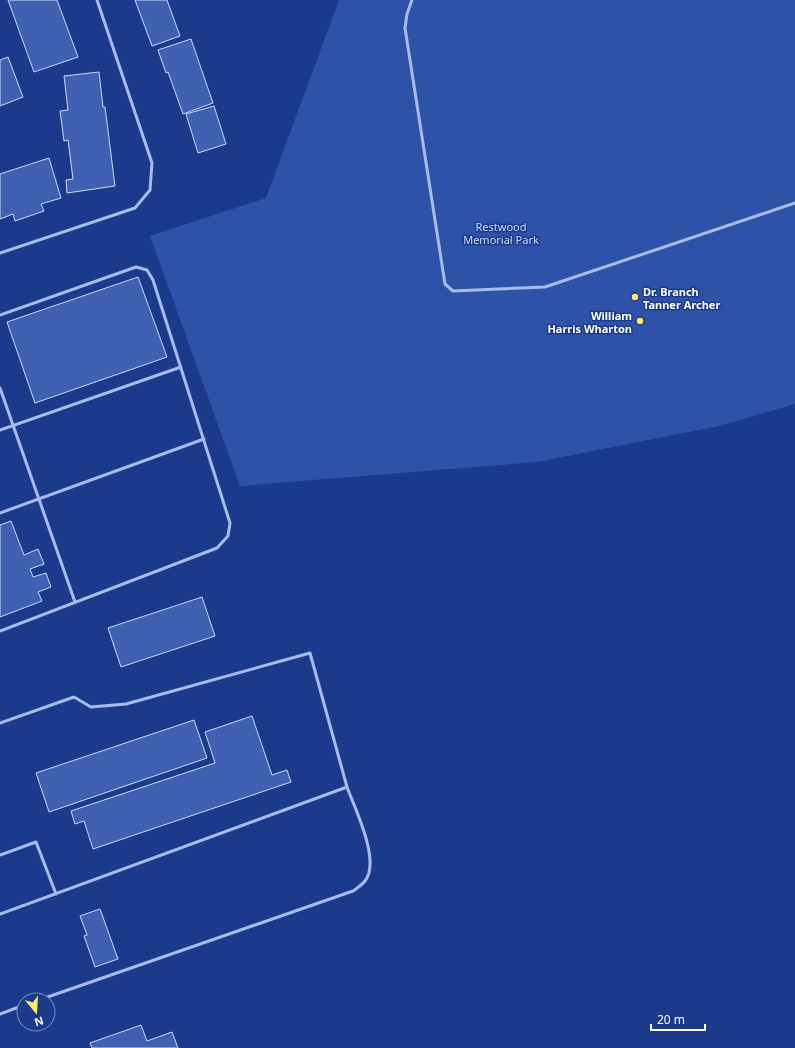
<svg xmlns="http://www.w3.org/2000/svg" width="795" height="1048" font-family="'Noto Sans',sans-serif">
<rect width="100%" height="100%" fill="#1c3a8b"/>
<path fill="#2f52a9" d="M339,0H795V404L719,426L537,462L240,486L150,236L266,198Z"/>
<path fill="#4061b2" stroke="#cddaf9" d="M8,0H57L78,57L34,72Z
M135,0H167L180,36L152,46Z
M191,39L213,103L183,114L168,72L166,73L158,50Z
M8,57L23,97L0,106V60Z
M99,72L103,107H105L115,186L67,193L66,180L73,179L68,140L64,141L60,111L68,110L64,76Z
M214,106L226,144L198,153L186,114Z
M49,158L61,198L41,204L44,211L15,221L13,214L0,219V174Z
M138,277L167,357L35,403L7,322Z
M11,521L24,555L38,549L44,564L30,569L33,577L46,573L51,587L38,592L42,601L0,617V525Z
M202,597L215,636L121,667L108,628Z
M252,716L272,775L287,770L291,782L93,849L84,821L75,824L71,811L215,763L205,732Z
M194,720L207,758L49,812L36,773Z
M100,909L118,959L95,967L84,936L87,935L80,916Z
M141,1025L147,1041L172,1032L178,1048H92L90,1043Z"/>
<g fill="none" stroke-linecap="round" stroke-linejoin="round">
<path stroke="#a8bbed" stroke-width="3" d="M412,0L407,14L405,28L445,284L453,291L545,287L795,203
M0,253L135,208L150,190L152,163L97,0
M0,315L136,267L147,270L153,280L230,523L228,536L217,548L0,631
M0,388L75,602
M0,430L181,367
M0,513L204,439
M0,723L74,697L91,707L126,704L310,653L347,787L0,914
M0,855L36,842L56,894
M39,1000L353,891C357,888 362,885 365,881C381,861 355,809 347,787
M0,1014L24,1005"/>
</g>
<g fill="#fdea65" stroke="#1c3a8b" stroke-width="1.5">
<circle cx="635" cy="297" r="4"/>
<circle cx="640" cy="321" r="4"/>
</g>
<g text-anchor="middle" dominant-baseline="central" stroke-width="3" stroke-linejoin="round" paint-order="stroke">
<g font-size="11" fill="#cddaf9" stroke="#1c3a8b">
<text x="501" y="226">Restwood<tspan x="501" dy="13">Memorial Park</tspan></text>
</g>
<g font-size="11" font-weight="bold" fill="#fff" stroke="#1c3a8b" text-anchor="start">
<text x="643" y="291">Dr. Branch<tspan x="643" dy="13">Tanner Archer</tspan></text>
<text x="632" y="315" text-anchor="end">William<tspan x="632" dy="13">Harris Wharton</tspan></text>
</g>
</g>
<g transform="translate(36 1012) rotate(162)"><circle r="19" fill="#1c3a8b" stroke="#7789b9"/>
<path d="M0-3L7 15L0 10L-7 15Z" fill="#fdea65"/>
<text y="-6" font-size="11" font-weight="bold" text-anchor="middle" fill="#ffffff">N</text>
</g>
<path d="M651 1024v6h54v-6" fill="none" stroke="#ffffff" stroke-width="2"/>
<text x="657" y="1024" font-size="12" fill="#ffffff" stroke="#1c3a8b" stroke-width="3" paint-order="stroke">20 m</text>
</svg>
